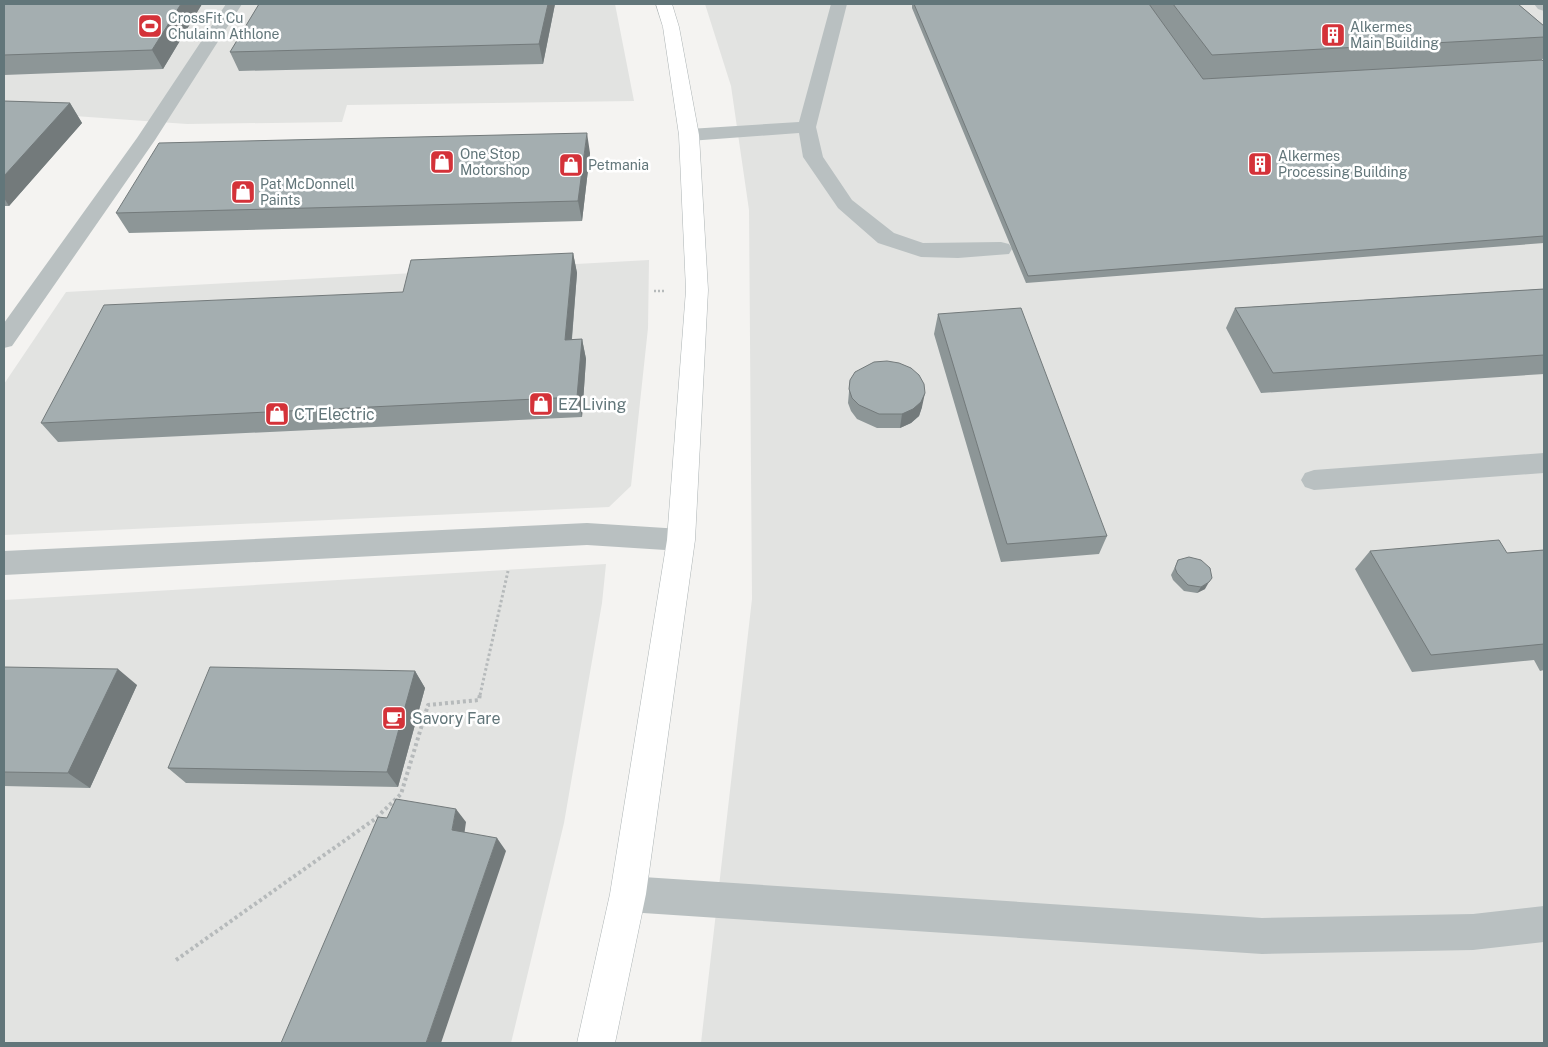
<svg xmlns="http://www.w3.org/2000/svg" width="1548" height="1047" font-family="'Public Sans',sans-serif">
<rect width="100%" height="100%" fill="#f4f3f1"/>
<path fill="#e2e3e1" d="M4,4H615L634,101L347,105L342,122L187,124L4,111Z
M705,4H1544V1043H701L752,599L749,210L731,86Z
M649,260L648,328L631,486L609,507L4,535V384L66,292Z
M606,564L602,603L564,823L511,1043H4V600Z"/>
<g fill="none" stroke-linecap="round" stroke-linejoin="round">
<defs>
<path id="major" d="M656,4H672L679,27L699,135L708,290L695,540L646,894L615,1043H577L610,894L667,540L686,290L679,135L663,27Z"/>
</defs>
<use href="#major" stroke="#adb4b5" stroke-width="1"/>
<path stroke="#b6babb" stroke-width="2.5" stroke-dasharray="2 2" stroke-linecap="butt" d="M654,291H664"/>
<path stroke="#b6babb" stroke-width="3" stroke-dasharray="2.5 2.5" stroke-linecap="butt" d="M480,695L508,571"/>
<path stroke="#b6babb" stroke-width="4" stroke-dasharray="3 3" stroke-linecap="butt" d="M176,960L375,819L401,794L428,705L479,700L480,694"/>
<path fill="#b9c0c1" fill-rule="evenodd" d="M226,4H242L155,140L12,346L4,348V323L137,138Z
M831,4H847L816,127L823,157L852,200L894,233L923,243L1001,242L1009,244L1012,249L1009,254L958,258L921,257L878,243L838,208L803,157L799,133L689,141L682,139L679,135L682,131L689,129L799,122Z
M1534,4H1544V11L1538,9Z
M1544,453V473L1314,490L1305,487L1301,480L1305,473L1314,470Z
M587,523L681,529L691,532L695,540L691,548L681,551L587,545L4,575V551Z
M628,876L1262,918L1473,914L1544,906V942L1473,950L1262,954L628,912L615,907L610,894L615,881Z"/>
<use href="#major" fill="#fff" fill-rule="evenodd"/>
</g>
<path fill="#8d9697" d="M4,4H202L163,69L4,75Z
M259,4H555L543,64L239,71L230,52Z
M912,4H1518L1544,26V57L1542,60L1544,62V243L1026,283L912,8Z
M4,101L70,103L82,123L9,206H4Z
M590,153L582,221L129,233L116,213Z
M573,253L577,273L572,339H582L586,359L582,417L58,442L41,423L403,292Z
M1544,289V374L1261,393L1226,328L1235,308Z
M938,314L1107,536L1099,554L1001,562L934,334Z
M850,380L922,407L919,416L911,423L900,428H877L857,419L851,411L848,403Z
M1544,550V670L1540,671L1534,660L1412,672L1355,569L1370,551L1507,553Z
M1178,560L1205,589L1197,593L1184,591L1173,580L1171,575L1175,567Z
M4,667L137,685L90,788L4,786Z
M415,671L425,688L398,787L186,783L168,768Z"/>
<path fill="#737a7b" d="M181,4H202L163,69L152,50Z
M548,4H555L543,64L539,44Z
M70,103L82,123L9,206L4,198V176Z
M587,133L590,153L582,221L578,201Z
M573,253L577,273L570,360L565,340Z
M582,339L586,359L582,417L577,397Z
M925,393L922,407L919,416L911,423L900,428L902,414Z
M1209,582L1205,589L1197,593L1201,587Z
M118,669L137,685L90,788L68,773Z
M415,671L425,688L398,787L387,772Z
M456,809L466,822L463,843L452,830Z
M497,838L506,851L441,1043H426Z"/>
<path fill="#a4aeb0" stroke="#737a7b" d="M4,4H181L152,50L4,55Z
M259,4H548L539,44L230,52Z
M914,4H1149L1203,79L1542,60L1544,62V236L1028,276Z
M1173,4H1518L1544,26V37L1212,55Z
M4,101L70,103L4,176Z
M587,133L578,201L116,213L159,143Z
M573,253L565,340L582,339L577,397L41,423L104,305L403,292L411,260Z
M1544,289V355L1273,373L1235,308Z
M1021,308L1107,536L1007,544L938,314Z
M887,361L899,363L911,368L919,375L924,384L925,393L921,402L913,409L902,414H879L859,405L852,398L849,389L850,380L855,372L874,362Z
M1499,540L1507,553L1544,550V644L1431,655L1370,551Z
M1189,557L1201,560L1210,568L1212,578L1209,582L1201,587L1188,585L1177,573L1175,568L1178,560Z
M4,667L118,669L68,773L4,772Z
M210,667L415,671L387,772L168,768Z
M396,799L456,809L452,830L497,838L426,1043H281L378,817L387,818Z"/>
<defs>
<symbol id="stadium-square" viewBox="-11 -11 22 22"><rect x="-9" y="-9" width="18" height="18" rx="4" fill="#d43239" stroke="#fff"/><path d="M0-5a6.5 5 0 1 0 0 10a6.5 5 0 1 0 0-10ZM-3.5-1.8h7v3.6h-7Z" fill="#fff"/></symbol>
<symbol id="building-square" viewBox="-11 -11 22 22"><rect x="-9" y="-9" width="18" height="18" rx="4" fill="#d43239" stroke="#fff"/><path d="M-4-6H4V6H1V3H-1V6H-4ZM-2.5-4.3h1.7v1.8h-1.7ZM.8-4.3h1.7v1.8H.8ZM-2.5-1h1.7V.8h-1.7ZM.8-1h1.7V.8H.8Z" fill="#fff"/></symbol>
<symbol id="shop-square" viewBox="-11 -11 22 22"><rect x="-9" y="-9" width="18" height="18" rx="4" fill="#d43239" stroke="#fff"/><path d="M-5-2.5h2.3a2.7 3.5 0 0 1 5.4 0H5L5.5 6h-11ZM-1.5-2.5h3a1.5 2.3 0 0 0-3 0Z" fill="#fff"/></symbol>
<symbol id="cafe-square" viewBox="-11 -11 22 22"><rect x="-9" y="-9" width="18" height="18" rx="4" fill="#d43239" stroke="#fff"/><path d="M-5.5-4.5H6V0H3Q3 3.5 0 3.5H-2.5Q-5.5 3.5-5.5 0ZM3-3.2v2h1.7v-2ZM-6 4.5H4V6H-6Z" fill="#fff"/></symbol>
</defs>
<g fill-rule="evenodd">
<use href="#stadium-square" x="136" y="12" width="28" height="28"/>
<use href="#building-square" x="1319" y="21" width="28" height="28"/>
<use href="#shop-square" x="428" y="148" width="28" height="28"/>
<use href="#building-square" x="1246" y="150" width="28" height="28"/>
<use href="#shop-square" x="557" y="151" width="28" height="28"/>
<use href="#shop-square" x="229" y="178" width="28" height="28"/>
<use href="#shop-square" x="527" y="390" width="28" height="28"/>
<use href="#shop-square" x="263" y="400" width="28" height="28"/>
<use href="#cafe-square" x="380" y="704" width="28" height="28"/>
</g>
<g text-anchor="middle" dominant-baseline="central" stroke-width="5" stroke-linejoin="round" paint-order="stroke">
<g font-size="14" fill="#62767a" stroke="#fff" text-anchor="start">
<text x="168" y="18">CrossFit Cu<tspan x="168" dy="16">Chulainn Athlone</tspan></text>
<text x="1350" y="27">Alkermes<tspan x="1350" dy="16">Main Building</tspan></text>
<text x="460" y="154">One Stop<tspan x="460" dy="16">Motorshop</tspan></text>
<text x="1278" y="156">Alkermes<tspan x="1278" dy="16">Processing Building</tspan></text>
<text x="588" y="165">Petmania</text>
<text x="260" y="184">Pat McDonnell<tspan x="260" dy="16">Paints</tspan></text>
</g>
<g font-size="16" fill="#62767a" stroke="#fff" text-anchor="start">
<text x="558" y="404">EZ Living</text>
<text x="294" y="414">CT Electric</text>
<text x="412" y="718">Savory Fare</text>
</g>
</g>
<rect width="1548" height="1047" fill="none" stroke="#62767a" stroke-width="10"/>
</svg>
